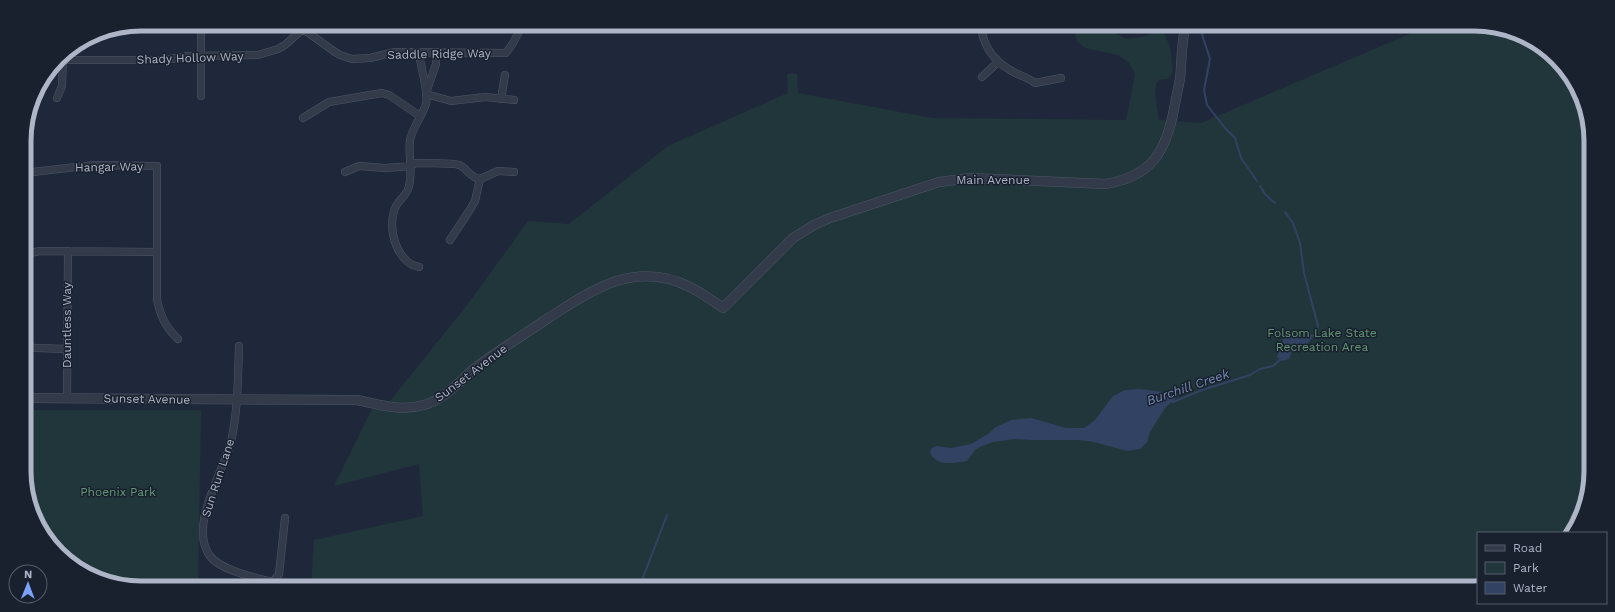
<svg xmlns="http://www.w3.org/2000/svg" width="1615" height="612" font-family="'Work Sans',sans-serif">
<rect width="100%" height="100%" fill="#1f283a"/>
<path fill="#21363b" d="M1088,24L1102,26L1126,39L1143,37L1154,33L1157,30L1164,33L1170,47L1173,72L1168,79C1165,79 1160,79 1158,81C1152,85 1158,113 1159,120L1201,123L1433,24H1474L1511,30L1562,64L1590,126L1591,471L1585,508L1572,533H1478V588H311L314,540L423,516L419,464L334,486L374,405L386,406L468,304L528,221L569,224L668,146L788,93L787,74H797L798,93L932,118L1126,120L1135,74L1129,63L1118,55L1085,48L1077,41L1075,34L1081,27Z
M26,410H201L198,588H141L104,582L53,548L26,494Z"/>
<path fill="#324262" d="M1291,333L1312,334L1313,337L1307,344L1292,351L1289,359L1282,361L1277,357L1285,334Z
M1139,389L1181,394L1165,408L1150,432L1147,442L1140,449L1127,451L1094,442L1079,440H1032L1015,439L993,442L980,447L975,450L967,461C954,463 938,467 930,453L931,449L936,446L951,448L971,444L988,434L996,427L1011,420L1031,418L1066,428H1084L1095,420L1113,396L1125,390Z"/>
<g fill="none" stroke-linecap="round" stroke-linejoin="round">
<path stroke="#324262" stroke-width="2" d="M1202,34L1210,59L1204,90L1207,105L1225,128L1235,138L1241,158L1257,181
M1260,186L1265,194L1275,203
M1285,212L1293,223L1300,243L1304,273L1318,326L1315,335L1311,336
M1173,402L1202,390L1250,375L1260,369L1273,366L1281,359
M639,588L667,515"/>
<defs>
<path id="minor" d="M981,24C982,44 993,60 1010,70C1018,75 1027,77 1035,83L1061,78
M1199,24H1233
M303,29L335,52L340,55L352,59L370,58L395,52L506,53L513,43L523,24
M62,60H165L188,56L258,55L278,49L285,45L303,29L306,24
M982,77L998,62
M426,93L436,64V52
M426,94L451,101L485,97L514,100
M201,96V24
M57,98L62,86L63,55
M501,99L505,75
M303,118L329,102L382,93L389,95L420,116
M345,172L359,166L385,168L411,166L415,163C426,164 450,162 459,165C468,168 468,177 480,179
M24,173L94,165L157,166V299C160,315 165,327 178,339
M480,179L498,171L514,172
M450,240L471,208L475,201L480,179
M25,254L40,251L157,252
M419,267C415,266 411,265 408,262C393,249 388,224 396,206C400,199 408,194 409,186C413,171 408,155 410,140C413,127 422,116 426,104C429,92 420,66 419,52
M239,346C238,376 238,407 232,437C226,469 187,525 210,556C220,570 256,578 273,582L278,588
M25,347L36,348L67,349
M67,398L68,251
M273,582L279,574L285,518"/>
<path id="tertiary" d="M795,24L818,28L903,24
M26,398L356,400C380,404 399,412 424,405C446,399 459,381 475,368C499,350 525,334 550,317C595,288 636,260 690,287C702,293 713,301 723,308L793,238L814,225L830,218L939,182L971,178L1105,184C1151,177 1166,152 1174,109C1176,99 1178,89 1180,79C1182,61 1181,42 1186,24"/>
</defs>
<use href="#minor" stroke="#4e5565" stroke-width="8"/>
<use href="#tertiary" stroke="#4e5565" stroke-width="10"/>
<use href="#minor" stroke="#333b4a" stroke-width="7"/>
<use href="#tertiary" stroke="#333b4a" stroke-width="9"/>
</g>
<g text-anchor="middle" dominant-baseline="central" stroke-width="3" stroke-linejoin="round" paint-order="stroke">
<g font-size="12" fill="#aeb5c7" stroke="#19202e">
<text transform="translate(439 54) rotate(-1)">Saddle Ridge Way</text>
<text transform="translate(190 58) rotate(-2)">Shady Hollow Way</text>
<text transform="translate(109 167) rotate(-1)">Hangar Way</text>
<text x="993" y="180">Main Avenue</text>
<text transform="translate(67 325) rotate(-90)">Dauntless Way</text>
<text transform="translate(471 373) rotate(-37)">Sunset Avenue</text>
<text transform="translate(147 399) rotate(1)">Sunset Avenue</text>
<text transform="translate(218 478) rotate(-72)">Sun Run Lane</text>
</g>
<g font-size="12" fill="#649874" stroke="#19202e">
<text x="1322" y="333">Folsom Lake State<tspan x="1322" dy="14">Recreation Area</tspan></text>
<text x="118" y="492">Phoenix Park</text>
</g>
<g font-size="13" font-style="italic" fill="#7488b1" stroke="#19202e">
<text transform="translate(1188 387) rotate(-19)">Burchill Creek</text>
</g>
</g>
<path d="M0 0H1615V612H0ZM141 31H1474A110 110 0 0 1 1584 141V471A110 110 0 0 1 1474 581H141A110 110 0 0 1 31 471V141A110 110 0 0 1 141 31Z" fill="#19202e" fill-rule="evenodd"/>
<path fill="none" stroke="#aeb5c7" stroke-width="5" d="M141 31H1474A110 110 0 0 1 1584 141V471A110 110 0 0 1 1474 581H141A110 110 0 0 1 31 471V141A110 110 0 0 1 141 31Z"/>
<rect x="1477" y="532" width="130" height="72" fill="#19202e" stroke="#555c6b"/>
<rect x="1485" y="545" width="20" height="6" fill="#333b4a" stroke="#555c6b"/>
<text x="1513" y="552" font-size="12" fill="#aeb5c7">Road</text>
<rect x="1485" y="562" width="20" height="12" fill="#21363b" stroke="#555c6b"/>
<text x="1513" y="572" font-size="12" fill="#aeb5c7">Park</text>
<rect x="1485" y="582" width="20" height="12" fill="#324262" stroke="#555c6b"/>
<text x="1513" y="592" font-size="12" fill="#aeb5c7">Water</text>
<g transform="translate(28 584) rotate(1)"><circle r="19" fill="#19202e" stroke="#555c6b"/>
<path d="M0-3L7 15L0 10L-7 15Z" fill="#7ba3fe"/>
<text y="-6" font-size="11" font-weight="bold" text-anchor="middle" fill="#aeb5c7">N</text>
</g>
</svg>
